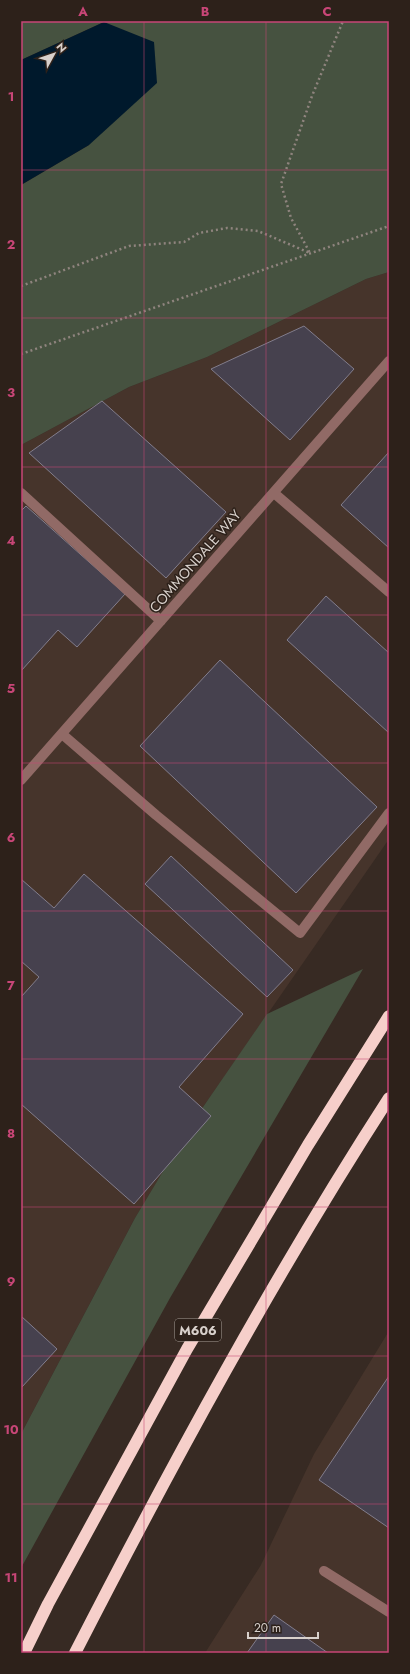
<svg xmlns="http://www.w3.org/2000/svg" width="410" height="1674" font-family="Jost,sans-serif">
<rect width="100%" height="100%" fill="#372a23"/>
<path fill="#46342b" d="M389,272V839L192,1123L135,1218L21,1434V445L129,387L207,357L366,279Z
M389,1331V1653H205L261,1565L314,1454Z"/>
<path fill="#465240" d="M21,21H389V272L366,279L207,357L129,387L21,445V185L89,145L104,22L21,60Z
M363,969L170,1298L21,1568V1434L135,1218L192,1123L267,1014Z"/>
<path fill="#00192c" d="M104,22L154,42L157,83L89,145L21,185V60Z"/>
<path fill="#46414e" stroke="#827d8c" d="M304,326L354,369L290,440L211,369Z
M102,401L226,512L166,578L29,453Z
M389,452V548L341,505Z
M26,506L125,594L77,647L58,630L21,671V511Z
M326,596L389,653V733L287,640Z
M220,660L377,807L296,893L140,746Z
M171,856L293,970L267,997L145,884Z
M84,874L243,1014L179,1087L211,1116L134,1204L21,1104V997L39,977L21,961V879L54,908Z
M21,1316L57,1349L21,1388Z
M389,1376V1528L319,1480Z
M274,1615L328,1653H247Z"/>
<g fill="none" stroke-linecap="round" stroke-linejoin="round">
<path stroke="#8f847e" stroke-width="2.5" stroke-dasharray="2 3" stroke-linecap="butt" d="M21,286L129,246L184,242L199,233L227,228L258,231L310,253L291,218L281,184L312,96L343,21
M21,354L389,226"/>
<path stroke="#916a66" stroke-width="10" d="M21,493L161,621
M274,493L389,592
M62,734L156,815L300,933L389,813
M21,780L389,361
M324,1571L389,1612"/>
<path stroke="#f6cfca" stroke-width="12" d="M24,1653L48,1604L187,1349L308,1145L389,1016
M75,1653C172,1464 274,1276 389,1098"/>
</g>
<path fill="none" stroke="#c84677" stroke-width="1" stroke-opacity="0.55" d="M144,21V1653M266,21V1653M21,170H389M21,318H389M21,467H389M21,615H389M21,763H389M21,911H389M21,1059H389M21,1207H389M21,1356H389M21,1504H389"/>
<g text-anchor="middle" dominant-baseline="central" stroke-width="3" stroke-linejoin="round" paint-order="stroke">
<rect fill="#2d211a" stroke="#a59c96" stroke-width="1" x="175" y="1319" width="46" height="22" rx="3"/>
<g font-size="13" font-weight="bold" fill="#d8d0cb">
<text x="198" y="1330">M606</text>
</g>
<g font-size="14" fill="#d8d0cb" stroke="#2d211a">
<text transform="translate(195 561) rotate(-49)">COMMONDALE WAY</text>
</g>
</g>
<rect width="410" height="1674" fill="none" stroke="#2d211a" stroke-width="44"/>
<g transform="translate(54 54) rotate(50)" stroke="#2d211a" stroke-width="3" paint-order="stroke">
<path d="M0-3L7 15L0 10L-7 15Z" fill="#d8d0cb"/>
<text y="-6" font-size="11" font-weight="bold" text-anchor="middle" fill="#d8d0cb">N</text>
</g>
<path d="M248 1632v6h70v-6" fill="none" stroke="#d8d0cb" stroke-width="2"/>
<text x="254" y="1632" font-size="12" fill="#d8d0cb" stroke="#2d211a" stroke-width="3" paint-order="stroke">20 m</text>
<rect x="22" y="22" width="366" height="1630" fill="none" stroke="#c84677" stroke-width="1.5"/>
<g font-size="13" text-anchor="middle" font-weight="bold" fill="#c84677">
<text x="83" y="16">A</text>
<text x="205" y="16">B</text>
<text x="327" y="16">C</text>
<text x="11" y="101">1</text>
<text x="11" y="249">2</text>
<text x="11" y="397">3</text>
<text x="11" y="545">4</text>
<text x="11" y="693">5</text>
<text x="11" y="842">6</text>
<text x="11" y="990">7</text>
<text x="11" y="1138">8</text>
<text x="11" y="1286">9</text>
<text x="11" y="1434">10</text>
<text x="11" y="1582">11</text>
</g>
</svg>
